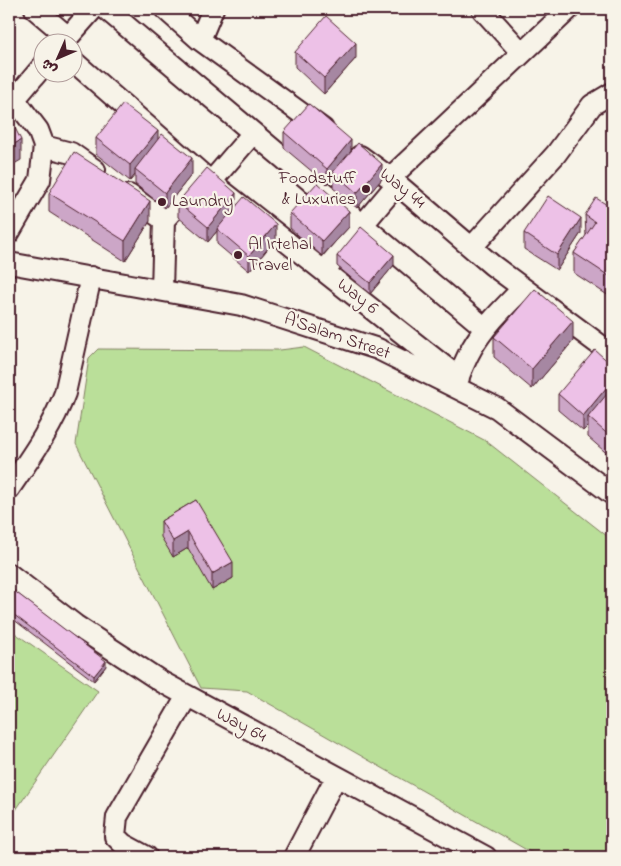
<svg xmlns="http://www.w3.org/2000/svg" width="621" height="866" font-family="'Indie Flower','Playpen Sans Arabic',sans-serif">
<rect width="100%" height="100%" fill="#f7f3e8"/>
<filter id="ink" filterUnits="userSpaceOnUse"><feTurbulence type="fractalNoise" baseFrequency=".02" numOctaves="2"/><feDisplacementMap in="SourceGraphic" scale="10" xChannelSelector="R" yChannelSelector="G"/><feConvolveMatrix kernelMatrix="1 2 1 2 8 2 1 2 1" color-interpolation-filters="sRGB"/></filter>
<g filter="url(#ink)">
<path fill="#badf99" stroke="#827f62" d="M304,347L486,441L612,540V857H539L247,691L201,688L76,444L89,358L98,349L280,350Z
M9,629L98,691L9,820Z"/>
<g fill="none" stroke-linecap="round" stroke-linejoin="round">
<defs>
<path id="minor" d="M35,9L68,37
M106,9L485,328
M165,9L200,40L323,129
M482,9L522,53
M200,40L213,9
M64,42L93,9
M72,60L211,182L459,378
M9,92L38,130L44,146L71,153L95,170
M15,99L42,67
M360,156L390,178L492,265L612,354
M390,178L569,9
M211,182L253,133
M129,195L164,220
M9,233L40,180L44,146
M472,247L556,154L592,105L612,93
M9,263L241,305L378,349L497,408L612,494
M324,271L397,184
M162,290L164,220L196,184
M455,387C460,373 465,360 472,348C485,325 505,307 523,288
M9,489C30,458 52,428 65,393L91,277
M9,574L75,625L162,682L486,857
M147,857L123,844L115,836L117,817L187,696
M294,857L336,777"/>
</defs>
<use href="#minor" stroke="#4a1f2b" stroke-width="24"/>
<use href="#minor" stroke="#f7f3e8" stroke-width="20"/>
</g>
<path fill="#cca6c7" stroke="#4a1f2b" d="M295,52L356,58L324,94L295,67Z
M284,132L351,151L382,179L357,208L333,188V177L327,184L284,148Z
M96,138L158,140L192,174L165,208L135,184V175L130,181L96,154Z
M49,193L150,221L125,261L49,212Z
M178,202L236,206L276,239L249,271L217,244V231L208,242L178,217Z
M612,208V298L574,273V253L586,236L585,215Z
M290,213L349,227L322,256L290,228Z
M524,233H581L557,270L524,249Z
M337,256L394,265L370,294L337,266Z
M494,337L573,341L532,389L494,357Z
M612,365V458L588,437V426L583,431L558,410V394Z
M196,500L233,578L212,590L188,548L173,557L161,537V521Z
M9,587L106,666L94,681L9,616Z"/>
<path fill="#a687a2" stroke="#4a1f2b" d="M356,43V58L324,94V78Z
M158,131V146L135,169V175L130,181V165Z
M21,140V160L9,167V147Z
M351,140V155L333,172V177L327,184V169Z
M192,158V174L165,208V193Z
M382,164V179L357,208V193Z
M236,193V208L217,229V231L208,242V227Z
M150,201V221L125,261V241Z
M349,211V227L322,256V241Z
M581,218V233L557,270V255Z
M276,224V239L249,271V256Z
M394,255V265L370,294V283Z
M573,321V341L532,389V369Z
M612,381V396L588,417V426L583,431V416Z
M188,532V548L173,557V541Z
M233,562V578L212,590V574Z
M106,661V666L94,681V676Z"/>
<path fill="#edc1e7" stroke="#4a1f2b" d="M326,16L356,43L324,78L295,52Z
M123,104L158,131L130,165L96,138Z
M309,104L351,140L327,169L284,132Z
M9,116L21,140L9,147Z
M162,134L192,158L165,193L135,169Z
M358,143L382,164L357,193L333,172Z
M74,152L150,201L125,241L49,193Z
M207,168L236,193L208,227L178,202Z
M317,183L349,211L322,241L290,213Z
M548,196L581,218L557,255L524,233Z
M244,197L276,224L249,256L217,229Z
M596,198L612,208V221L611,223L612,224V278L574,253L595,222L585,215Z
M361,227L394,255L370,283L337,256Z
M535,289L573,321L532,369L494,337Z
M595,350L612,365V381L583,416L558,394Z
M612,388V438L588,417Z
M196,500L233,562L212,574L188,532L173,541L161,521Z
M9,587L106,661L94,676L9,611Z"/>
</g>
<g fill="#4a1f2b" stroke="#f7f3e8" stroke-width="2">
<circle cx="366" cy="189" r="5"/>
<circle cx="162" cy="202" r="5"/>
<circle cx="238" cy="255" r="5"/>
</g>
<g text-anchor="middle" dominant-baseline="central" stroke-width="4.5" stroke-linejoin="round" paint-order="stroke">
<g font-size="18" fill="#4a1f2b" stroke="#f7f3e8" text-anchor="start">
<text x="356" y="179" text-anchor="end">Foodstuff<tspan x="356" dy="21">&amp; Luxuries</tspan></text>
<text x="172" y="202">Laundry</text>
<text x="248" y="245">Al Irtehal<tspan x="248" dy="21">Travel</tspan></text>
</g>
<g font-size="18" fill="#4a1f2b" stroke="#f7f3e8">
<text transform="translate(402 189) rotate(39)">Way 44</text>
<text transform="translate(357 297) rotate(38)">Way 6</text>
<text transform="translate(337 337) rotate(19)">A'Salam Street</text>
<text transform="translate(241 726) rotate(28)">Way 64</text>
</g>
</g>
<rect width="621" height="866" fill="none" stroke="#f7f3e8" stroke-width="30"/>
<rect x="15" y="15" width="591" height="836" fill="none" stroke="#4a1f2b" stroke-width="2" filter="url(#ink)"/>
<g transform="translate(58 58) rotate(225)"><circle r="24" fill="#f7f3e8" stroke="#b29e9c"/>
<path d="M0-4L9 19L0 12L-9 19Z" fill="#4a1f2b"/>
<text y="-8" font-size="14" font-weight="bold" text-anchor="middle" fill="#4a1f2b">ش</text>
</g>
</svg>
